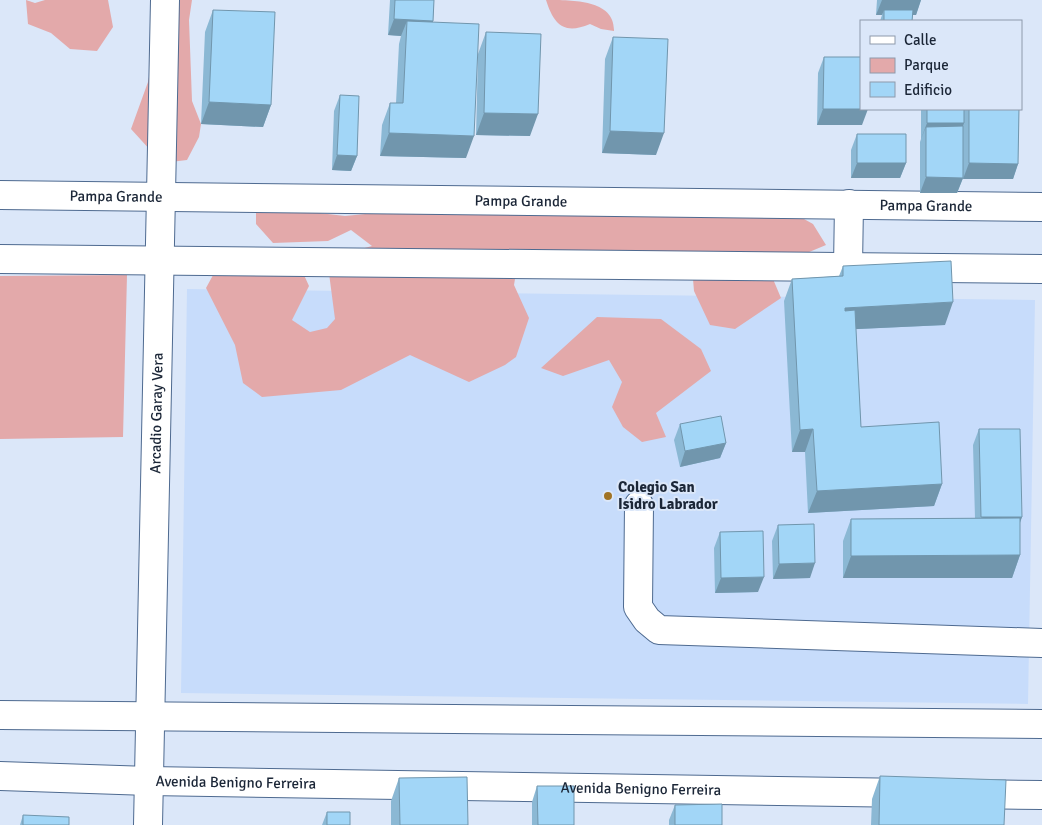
<svg xmlns="http://www.w3.org/2000/svg" width="1042" height="825" font-family="Signika,sans-serif">
<rect width="100%" height="100%" fill="#dbe7f9"/>
<path fill="#c7dcfb" d="M187,289L1035,300L1028,704L181,693Z"/>
<path fill="#e3a9aa" d="M26,0L35,3L45,0H108L113,27L97,51L70,49L51,33L28,24Z
M156,0H192L189,20L192,101L201,124L199,137L187,160L162,163L131,129L148,82L158,31Z
M546,0C574,0 615,0 614,31L601,29L590,24C564,35 554,25 546,0Z
M759,194L813,224L826,245L802,255L762,253L781,298L735,329L710,325L694,291L692,267L669,251L518,261L514,285L529,318L516,357L505,365L469,382L410,355L341,390L262,397L243,383L235,345L206,288L218,266L299,264L309,286L292,320L310,332L327,328L335,319L327,258L372,246L351,230L328,241L273,243L256,224V211L267,207L345,216L518,199Z
M127,275L123,437L0,439V276Z
M597,317L661,319L701,349L711,371L656,413L666,437L642,442L623,427L612,407L622,382L609,360L563,376L541,368Z"/>
<g fill="none" stroke-linecap="round" stroke-linejoin="round">
<defs>
<g id="minor">
<path id="s1" d="M0,195L1042,207"/>
<path d="M0,259L1042,269"/>
<path d="M848,267L849,204"/>
<path d="M639,505L638,607L647,620L659,630L1042,643"/>
<path d="M0,715L1042,724"/>
<path id="s2" d="M0,776L149,781L911,793"/>
<path d="M969,794L1042,795"/>
<path id="s3" d="M148,825L165,0"/>
</g>
</defs>
<use href="#minor" stroke="#4e6a90" stroke-width="30"/>
<use href="#minor" stroke="#fff" stroke-width="28"/>
</g>
<path fill="#8bb8d4" d="M390,0H434L433,22L466,158L380,156L382,125L390,103H396L399,44L401,36L388,35Z
M877,0H921L916,15H913L912,21H880L882,15H876Z
M213,10L271,105L263,127L201,124L205,32Z
M486,32L530,136L476,135L478,54Z
M613,37L656,155L602,153L605,59Z
M824,57L862,125H817L818,73Z
M340,95L357,156L351,171L332,170L334,111Z
M921,109H1019L1018,164L1013,179H963V127V178L957,193H920V142L921,139Z
M857,134L906,163L900,178H851V150Z
M843,266L945,325L856,329L861,427L942,484L934,506L808,513L805,452H792L784,301L792,279L839,276Z
M680,424L726,443L720,458L680,467L674,440Z
M979,429L1022,517L1020,523V555L1012,578H843V541L851,519L975,518L973,445Z
M778,525L810,578L773,579L772,541Z
M720,532L758,592L715,593L714,548Z
M880,776L1004,825H871L872,799Z
M399,778L468,825H391V801Z
M537,786L574,825H532V802Z
M675,805L722,825H669V820Z
M327,812L350,825H322Z
M23,815L69,825H20Z"/>
<path fill="#7196ad" d="M882,0H921L916,15H884V10L882,15H876Z
M394,19L433,21L428,37L407,21L401,36L388,35Z
M209,102L271,105L263,127L201,124Z
M823,109H868L862,125H817Z
M484,113L538,114L530,136L476,135Z
M927,123H964L959,139L926,127L921,139Z
M610,131L664,133L656,155L602,153Z
M389,133L474,136L466,158L380,156Z
M337,155L357,156L351,171L332,170Z
M857,163H906L900,178H851Z
M969,163L1018,164L1013,179H963Z
M926,177L963,178L957,193H920Z
M953,302L945,325L837,330L845,308Z
M813,429L805,452H792L800,430Z
M726,443L720,458L680,467L685,451Z
M942,484L934,506L808,513L817,491Z
M981,517H1022L1016,532Z
M1020,555L1012,578H843L851,556Z
M815,563L810,578L773,579L779,564Z
M764,577L758,592L715,593L721,578Z"/>
<path fill="#a2d6f7" stroke="#7196ad" d="M395,0H434L433,21L394,19Z
M213,10L275,12L271,105L209,102Z
M884,10H913L912,21H884Z
M407,21L479,24L474,136L389,133L390,103H403Z
M486,32L541,34L538,114L484,113Z
M613,37L668,39L664,133L610,131Z
M824,57H861V109H868H823Z
M340,95L359,96L357,156L337,155Z
M927,109H964V123H927Z
M969,109H1019L1018,164L969,163Z
M963,126V178L926,177V127Z
M857,134H906V163H857Z
M951,261L953,302L845,308V311L855,310L861,427L939,422L942,484L817,491L813,429L800,430L792,279L843,276V266Z
M721,416L726,443L685,451L680,424Z
M979,429H1020L1022,517H981Z
M1020,518V555L851,556V519Z
M814,524L815,563L779,564L778,525Z
M763,531L764,577L721,578L720,532Z
M880,776L1006,780L1004,825H879Z
M467,777L468,825H400L399,778Z
M537,786H574V825H538Z
M722,804V825H675V805Z
M327,812H350V825H327Z
M23,815L69,817V825H23Z"/>
<circle fill="#a07324" stroke="#dbe7f9" stroke-width="2" cx="608" cy="496" r="5"/>
<g text-anchor="middle" dominant-baseline="central" stroke-width="4" stroke-linejoin="round" paint-order="stroke">
<g font-size="15" fill="#1b2637" stroke="#dbe7f9">
<text stroke="none"><textPath href="#s1" startOffset="116">Pampa Grande</textPath></text>
<text stroke="none"><textPath href="#s1" startOffset="521">Pampa Grande</textPath></text>
<text stroke="none"><textPath href="#s1" startOffset="926">Pampa Grande</textPath></text>
<text stroke="none"><textPath href="#s3" startOffset="412">Arcadio Garay Vera</textPath></text>
<text stroke="none"><textPath href="#s2" startOffset="236">Avenida Benigno Ferreira</textPath></text>
<text stroke="none"><textPath href="#s2" startOffset="641">Avenida Benigno Ferreira</textPath></text>
</g>
<g font-size="15" font-weight="bold" fill="#1b2637" stroke="#dbe7f9" text-anchor="start">
<text x="618" y="487">Colegio San<tspan x="618" dy="17">Isidro Labrador</tspan></text>
</g>
</g>
<rect x="860" y="20" width="162" height="90" fill="#dbe7f9" stroke="#8e9aab"/>
<rect x="870" y="36" width="25" height="8" fill="#ffffff" stroke="#8e9aab"/>
<text x="904" y="45" font-size="15" fill="#1b2637">Calle</text>
<rect x="870" y="58" width="25" height="15" fill="#e3a9aa" stroke="#8e9aab"/>
<text x="904" y="70" font-size="15" fill="#1b2637">Parque</text>
<rect x="870" y="82" width="25" height="15" fill="#a2d6f7" stroke="#8e9aab"/>
<text x="904" y="95" font-size="15" fill="#1b2637">Edificio</text>
</svg>
